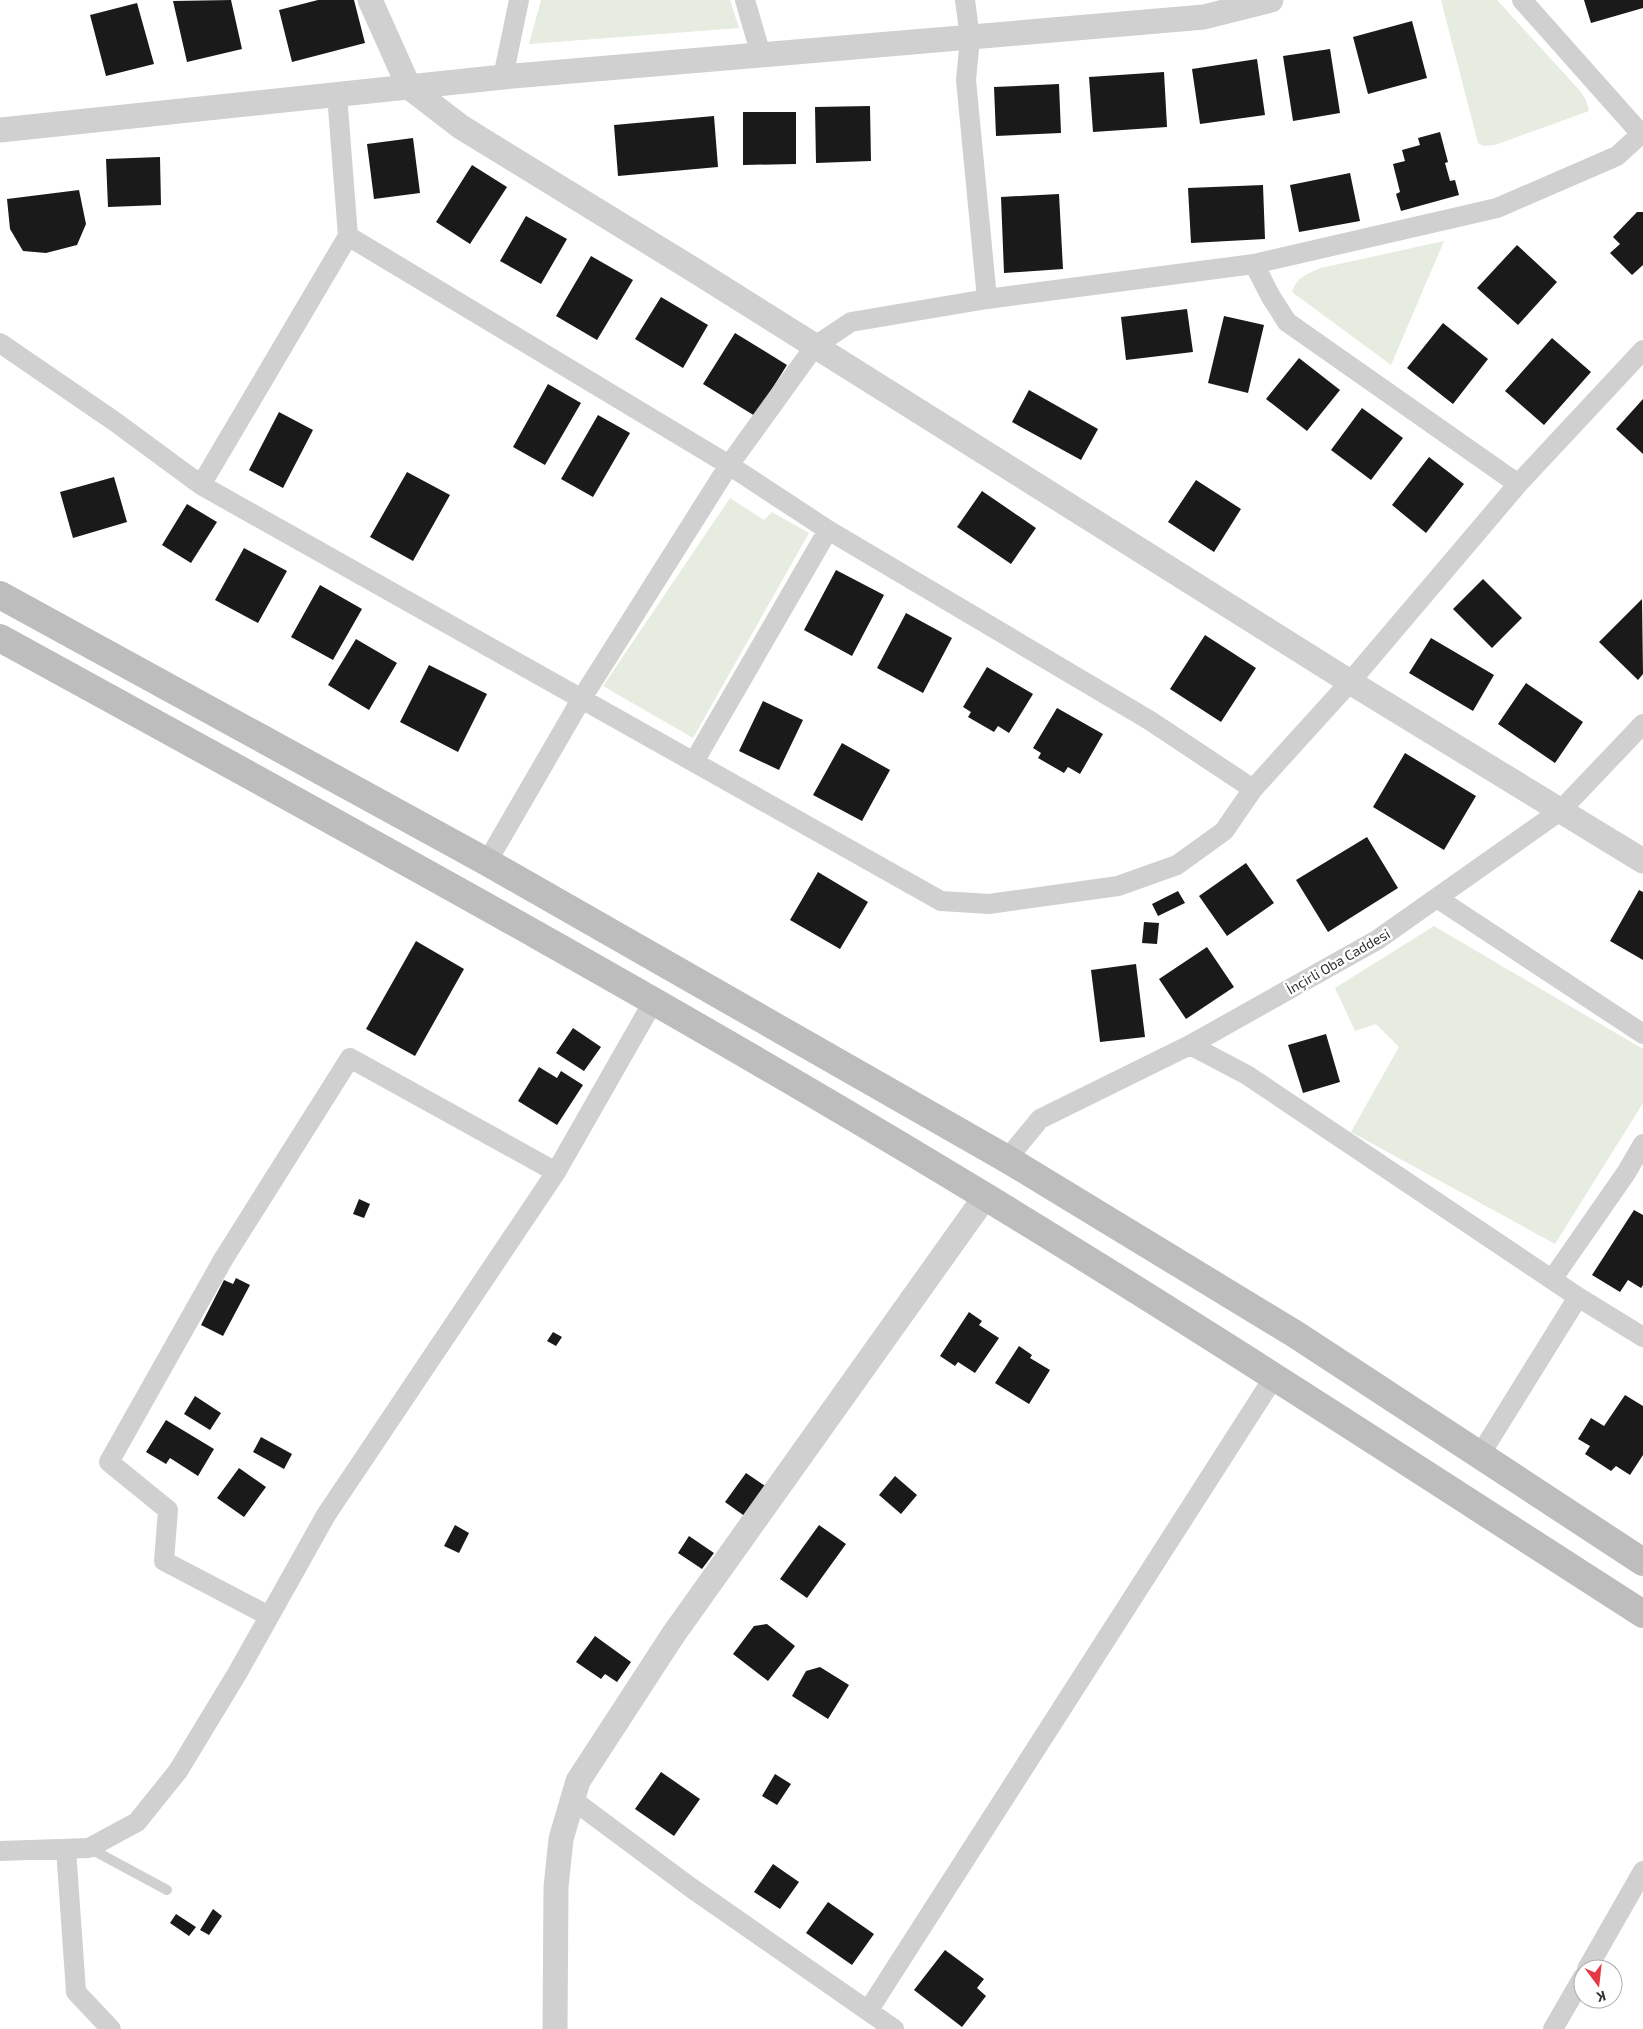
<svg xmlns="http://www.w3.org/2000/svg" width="1643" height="2029" font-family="'Exo 2',sans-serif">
<rect width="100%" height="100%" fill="#fff"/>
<path fill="#e6ecdf" d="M541,0H730L739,28L529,44Z
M1441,0H1497L1581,92L1586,100L1589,111L1495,145L1483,146L1478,143Z
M1444,241L1391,365L1292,292C1296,278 1308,273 1321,268Z
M730,498L764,520L772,512L809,533L693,738L603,686Z
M1434,926L1643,1049V1103L1555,1244L1351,1132L1399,1047L1376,1024L1355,1031L1335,988Z"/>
<path fill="#1a1a1a" d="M231,0L242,49L187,62L173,1Z
M318,0H354L365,43L292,62L279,10Z
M1584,0H1643V8L1591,23Z
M137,3L154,64L106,76L90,15Z
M1412,21L1427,78L1368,94L1353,37Z
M1330,49L1340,113L1293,121L1283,56Z
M1257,59L1265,115L1200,124L1192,69Z
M1164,72L1167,127L1093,132L1089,77Z
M1059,84L1061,133L996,136L994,87Z
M870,106L871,161L816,163L815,107Z
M743,112H796V164L743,165Z
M714,116L718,167L618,176L614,125Z
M1440,132L1448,162L1445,163L1450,181L1455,180L1459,195L1401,211L1396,194L1400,192L1393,164L1405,161L1402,150L1420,145L1418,138Z
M413,138L420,193L374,199L367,144Z
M160,157L161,205L108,207L106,159Z
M472,165L507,187L470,244L436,222Z
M1350,173L1360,221L1299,232L1290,185Z
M1263,185L1265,239L1191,243L1188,188Z
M79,190L86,224L77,245L46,253L23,251L10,229L7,199Z
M1059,194L1063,269L1004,273L1001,197Z
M1637,212H1643V265L1632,275L1610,253L1620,244L1613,237Z
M526,216L567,239L541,284L500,261Z
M1517,245L1557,282L1518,325L1477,288Z
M591,256L633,280L597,340L556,316Z
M661,297L708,325L683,368L635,339Z
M1187,309L1193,352L1126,360L1121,317Z
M1224,316L1264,325L1248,393L1208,383Z
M1443,323L1488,359L1453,404L1407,368Z
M735,333L787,365L755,416L703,384Z
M1552,338L1591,372L1544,425L1505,391Z
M1299,358L1340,390L1307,431L1266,399Z
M548,384L581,403L545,465L513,447Z
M1029,390L1098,429L1081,460L1012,422Z
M1643,399V454L1616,429Z
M1362,408L1403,438L1371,480L1331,450Z
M279,412L313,430L283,488L249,470Z
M598,415L630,433L593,497L561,479Z
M1429,457L1464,484L1426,533L1392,505Z
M407,472L450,495L413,561L370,537Z
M114,477L127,522L73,538L60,492Z
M1196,480L1241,509L1214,552L1168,522Z
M982,491L1036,528L1011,564L957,527Z
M187,504L217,522L191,563L162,545Z
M244,548L287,571L258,623L215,600Z
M836,570L884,595L852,656L804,630Z
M1483,579L1522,618L1492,648L1453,609Z
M320,585L362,609L333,660L291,637Z
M1642,599L1643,674L1638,680L1599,642Z
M906,613L952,638L923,693L877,668Z
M1205,635L1256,668L1221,722L1170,689Z
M1431,638L1494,675L1473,711L1409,673Z
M356,639L397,663L369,710L328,685Z
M429,665L487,694L458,752L400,722Z
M987,667L1033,694L1009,733L998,726L994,732L968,717L971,712L963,707Z
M1526,683L1583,722L1555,763L1498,724Z
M763,701L803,720L779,770L739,751Z
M1057,708L1103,734L1080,774L1068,767L1064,773L1038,758L1041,753L1033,748Z
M842,743L890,770L862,821L813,795Z
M1405,753L1476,796L1444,850L1373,807Z
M1367,837L1398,888L1328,932L1296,880Z
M1246,863L1274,903L1227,936L1199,896Z
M818,872L868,902L840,949L790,920Z
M1639,890L1643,892V960L1610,941Z
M1178,891L1185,903L1158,916L1152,904Z
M1144,922L1159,923L1157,944L1142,943Z
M416,941L464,969L415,1056L366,1029Z
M1207,947L1234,987L1186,1019L1159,979Z
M1136,964L1145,1037L1100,1042L1091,970Z
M573,1028L601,1047L584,1071L556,1053Z
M1326,1034L1340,1082L1303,1093L1288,1045Z
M539,1067L557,1078L561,1071L583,1085L557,1125L518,1101Z
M359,1199L370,1204L364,1218L353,1214Z
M1634,1210L1643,1215V1285L1641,1288L1628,1280L1620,1292L1592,1275Z
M236,1278L250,1285L223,1336L201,1325L224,1280L233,1284Z
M969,1312L982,1321L979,1325L999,1338L975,1373L958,1362L955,1366L940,1356Z
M553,1332L562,1337L556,1346L547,1341Z
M1019,1346L1032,1355L1030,1358L1050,1370L1029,1404L995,1383Z
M1625,1395L1643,1406V1455L1630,1475L1616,1466L1611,1471L1585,1454L1590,1446L1578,1439L1591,1418L1604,1426Z
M195,1396L221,1413L210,1430L184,1414Z
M166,1420L214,1449L198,1476L170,1458L166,1464L146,1452Z
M261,1437L292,1454L284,1469L253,1452Z
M239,1468L266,1487L244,1517L217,1498Z
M746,1473L774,1492L753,1522L725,1502Z
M895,1476L917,1495L901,1514L879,1495Z
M455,1525L469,1533L459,1553L444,1546Z
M819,1525L846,1544L807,1598L780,1579Z
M689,1536L714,1553L702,1569L678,1553Z
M767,1624L795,1646L768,1681L733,1654L754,1626Z
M595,1636L631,1662L617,1682L605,1674L601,1679L576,1662Z
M820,1667L849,1685L828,1719L792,1696L806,1671Z
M661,1772L700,1799L674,1836L635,1809Z
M775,1774L791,1784L777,1805L762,1796Z
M773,1864L799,1882L780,1909L754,1892Z
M828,1902L874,1934L852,1965L806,1933Z
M213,1909L222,1916L209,1935L200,1930Z
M176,1914L196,1927L189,1936L170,1923Z
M945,1950L984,1979L977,1988L986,1996L962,2027L914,1990Z"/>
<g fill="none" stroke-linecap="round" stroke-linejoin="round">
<path stroke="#d0d0d0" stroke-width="10" d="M89,1848L167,1890"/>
<path stroke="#d0d0d0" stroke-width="20" d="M745,0L761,55
M965,0L970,38L966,80L987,299
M1522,0L1643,136
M503,77L519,0
M348,236L729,465L828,530L1149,720L1253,789
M1254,264L1271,297L1287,322L1518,484
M0,343L114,421L201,485L941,901L989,904L1118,886L1177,865L1224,831L1253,789L1350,682L1518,484L1643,350
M201,485L348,236L337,95
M695,760L828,530
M487,862L582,698L729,465L815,346L851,322L987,299L1254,264L1497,208L1617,156L1641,134
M1437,898L1643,1034
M1190,1045L1247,1075L1578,1297L1643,1337
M1007,1159L1040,1119L1190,1045L1377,940L1560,811L1643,724
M1553,1278L1626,1173L1643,1144
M1480,1455L1578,1297
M269,1616L164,1561L168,1510L109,1462L224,1258L350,1058L556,1172
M573,1800L690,1887L894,2029
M66,1849L76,1992L111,2029
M0,1851L89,1848L137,1822L178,1771L238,1672L326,1515L556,1172L653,1002
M1587,1969L1643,1871
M868,2011L1274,1377
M1553,2029L1583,1977"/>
<path stroke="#d0d0d0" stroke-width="25" d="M370,0L409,87L461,127L694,270L1350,682L1643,861
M0,130L503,77L1204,17L1271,0
M555,2029L556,1887L561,1839L578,1781L673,1635L985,1197"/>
<path stroke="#bdbdbd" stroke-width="28" d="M0,595L487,862L1007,1159L1295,1334L1643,1562
M0,638C331,820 664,1001 986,1197C1208,1332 1425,1474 1643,1614"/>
</g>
<g text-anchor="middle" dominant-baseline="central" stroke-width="5" stroke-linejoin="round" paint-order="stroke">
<g font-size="14" fill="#333" stroke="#fff">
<text transform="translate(1338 961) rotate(-30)">İnçirli Oba Caddesi</text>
</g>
</g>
<g transform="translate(1598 1984) rotate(165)"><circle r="24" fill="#ffffff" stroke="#adadad"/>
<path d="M0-4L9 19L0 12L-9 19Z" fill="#e63946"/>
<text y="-8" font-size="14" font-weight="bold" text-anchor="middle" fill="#333333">K</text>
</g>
</svg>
